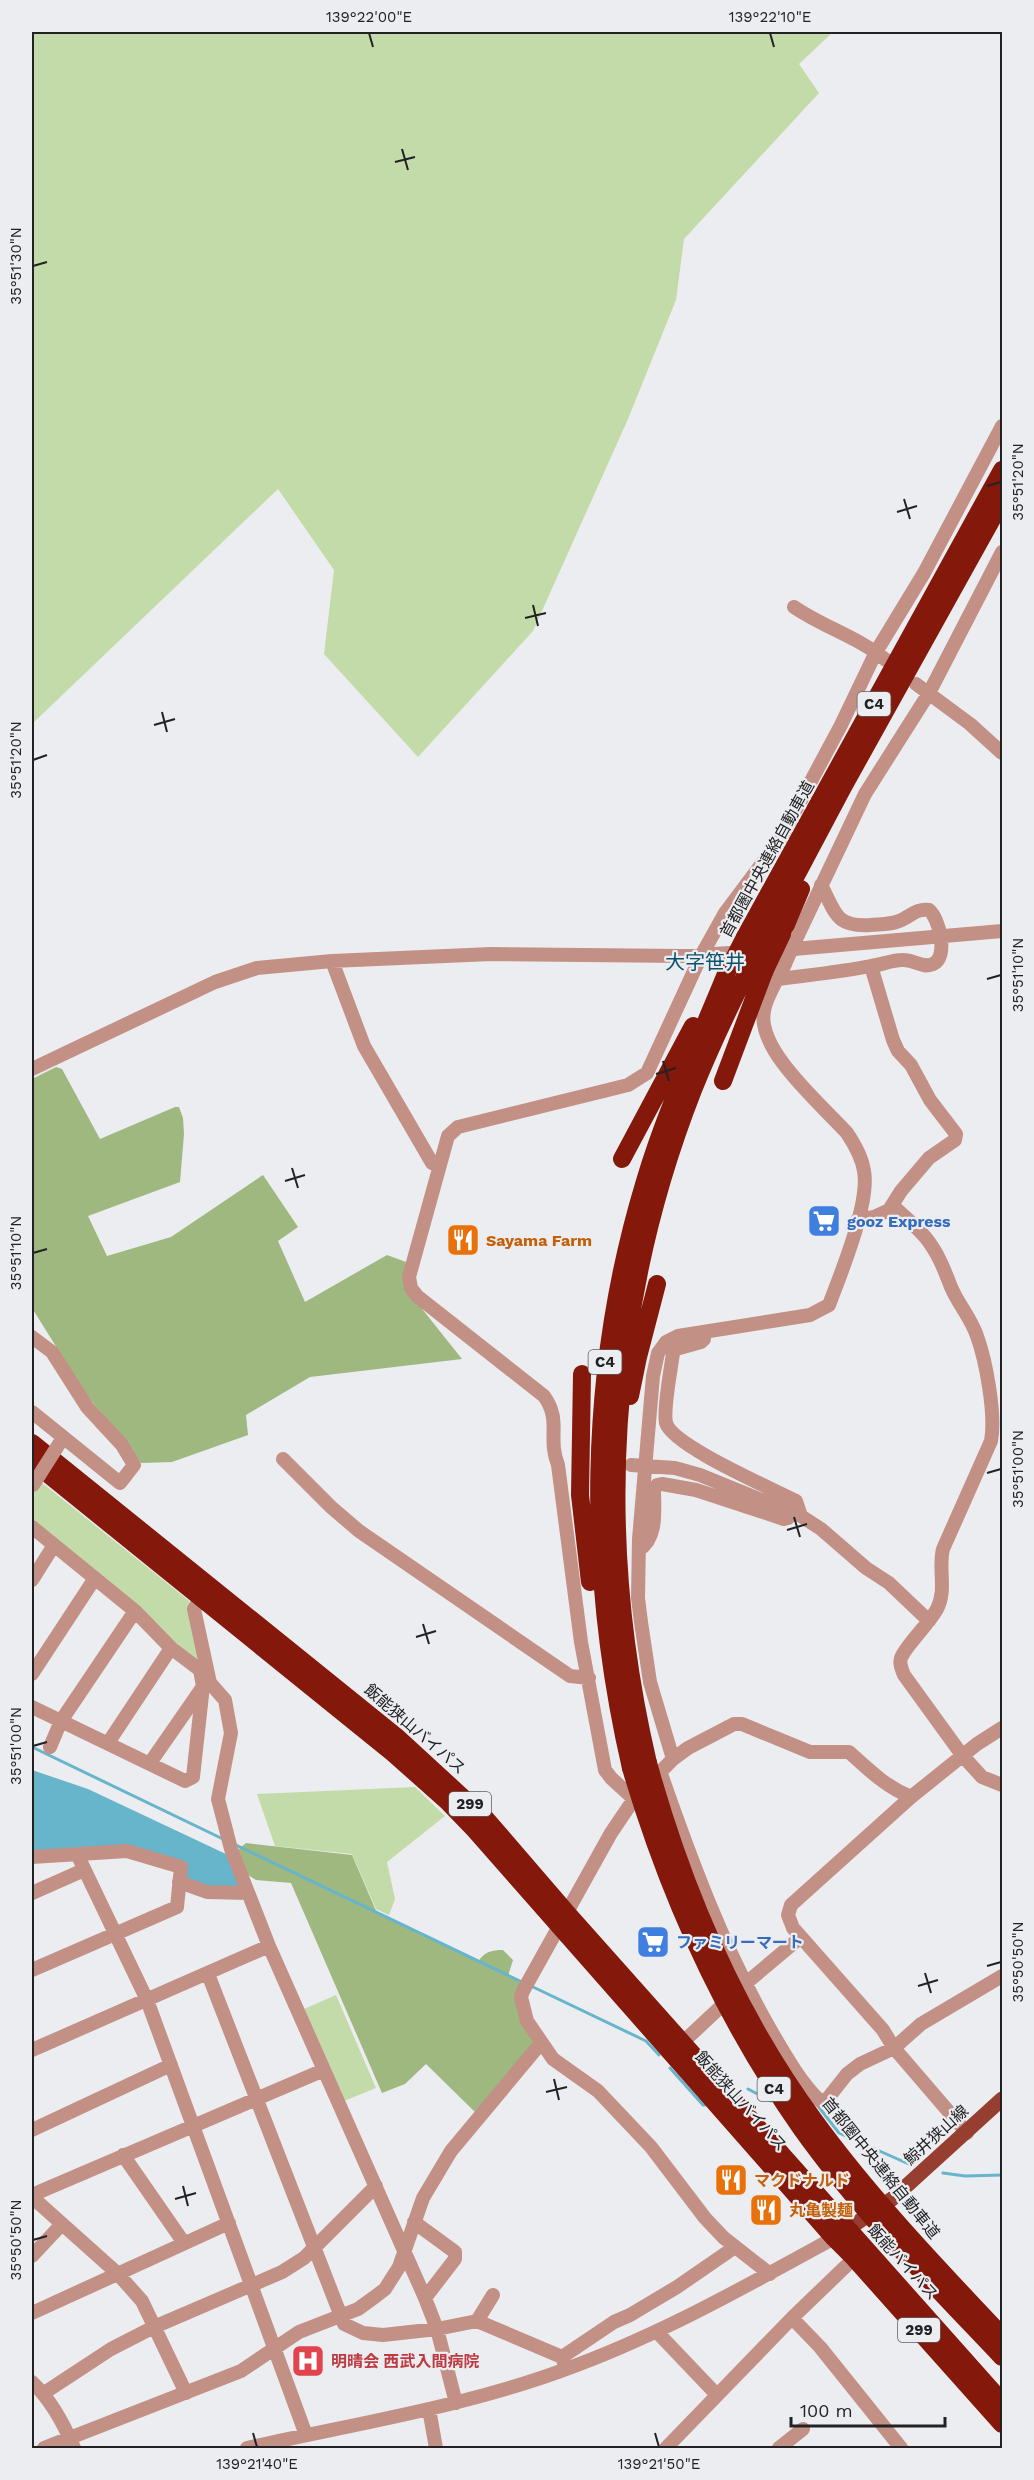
<svg xmlns="http://www.w3.org/2000/svg" width="1034" height="2480" font-family="'Work Sans','Noto Sans JP',sans-serif">
<rect width="100%" height="100%" fill="#ecedf0"/>
<path fill="#c3dba8" d="M32,32H833L799,64L819,93L684,239L676,300L628,419L533,631L418,757L324,654L334,570L278,489L32,724Z
M41,1482L188,1600L192,1605L202,1667L32,1521V1494Z
M415,1787L445,1816L387,1862L395,1899L389,1915L376,1909L352,1854L275,1846L257,1794Z
M336,1995L376,2088L344,2101L304,2009Z"/>
<path fill="#9eb87f" d="M56,1067L62,1069L100,1139L175,1107H179L183,1118L184,1134L180,1182L88,1216L107,1256L171,1237L263,1175L298,1227L278,1241L305,1302L387,1255L406,1262L407,1290L462,1359L310,1377L246,1415L248,1435L172,1462L141,1463L125,1440L87,1396L32,1308V1079Z
M246,1843L352,1855L377,1913L478,1962C484,1952 491,1950 503,1950L513,1960L508,1976L521,1983L533,2035V2047L476,2113L426,2064L405,2084L382,2093L291,1883L256,1880L243,1872L235,1852Z"/>
<path fill="#67b5cb" d="M32,1770L88,1789L228,1855L241,1887H206L184,1878L149,1855L32,1854Z"/>
<g fill="none" stroke-linecap="round" stroke-linejoin="round">
<path stroke="#67b5cb" stroke-width="3" d="M32,1747L225,1840
M236,1845L522,1982
M531,1986L646,2041L659,2055
M670,2068L703,2105H705
M748,2089L771,2101L775,2099
M818,2106L839,2133L911,2165
M943,2173L965,2176L1002,2175"/>
<path stroke="#c39086" stroke-width="14" d="M794,607C823,627 858,637 886,660
M916,684L970,724L1002,753
M798,935L865,794L929,693L1002,552
M782,950L1002,931
M332,961L364,1046L432,1163L438,1166
M779,979C809,975 840,972 871,966C881,965 892,960 902,960C913,959 923,969 933,964C949,957 939,918 929,910C916,908 910,917 899,921C890,925 879,924 870,925C835,927 836,913 821,885
M32,1069L215,982L257,968L332,961L491,954L683,956L745,952
M893,1206C904,1216 916,1226 926,1238C938,1253 944,1269 951,1287C958,1304 971,1318 977,1336C986,1361 996,1415 991,1441L943,1549C938,1569 947,1590 937,1609C929,1624 906,1645 901,1658C899,1663 902,1670 904,1675L962,1755L982,1777L1002,1785
M857,1220L874,1217L889,1210L901,1191L929,1158L955,1140L956,1134L930,1100L911,1065L898,1051L893,1040L871,966
M704,1332V1339L701,1342L676,1349L673,1353C671,1369 663,1409 666,1423C673,1446 771,1488 796,1501L801,1516
M32,1337L52,1352L87,1407L122,1445L134,1465L120,1483L32,1412
M283,1459L331,1507L359,1531L570,1676L589,1678
M631,1465L675,1468L700,1475L801,1516L821,1529L866,1568L889,1583L929,1621
M32,1527L135,1611L171,1648L200,1670L203,1686L193,1777L185,1781L32,1707
M639,1550C658,1537 654,1511 654,1490L657,1485L662,1484L696,1490L784,1519L788,1518L792,1511
M32,1580L54,1545
M201,1598L194,1609L210,1683L225,1700L231,1733L218,1799L231,1849L269,1946L425,2298L437,2329L456,2403
M32,1674L95,1578
M108,1743L171,1648
M50,1747L61,1721L135,1611
M673,1759L650,1682L641,1622L638,1598L639,1539L653,1376L658,1353L666,1342L678,1336L810,1315L829,1305C841,1273 870,1203 864,1171C862,1157 855,1145 847,1133C822,1105 756,1050 764,1011C766,996 779,978 785,964
M150,1763L202,1688
M660,1771C691,1860 723,1947 770,2029C784,2053 800,2082 820,2101L828,2098L847,2074L860,2064L894,2048L921,2024L1002,1976
M634,1799L611,1778L605,1770L581,1642L558,1465C547,1437 562,1421 544,1396L417,1296L411,1288L409,1277L448,1136L458,1127L628,1085L647,1073L701,956L725,913L779,841L841,725L876,652L924,573L1002,426
M78,1856L147,2000L306,2435
M32,1857L127,1851L181,1867L177,1907L32,1970
M179,1882L207,1892L248,1893
M32,1893L84,1870
M208,1974L344,2324L363,2333L383,2335L437,2329L477,2321L562,2357L566,2369
M682,2043L745,1984L801,1937
M32,2050L269,1946
M32,2130L171,2065
M967,2133L894,2048L883,2030L793,1928L788,1915L791,1905L911,1797L977,1744L1002,1728
M123,2155L184,2243
M32,2195L324,2070
M32,2197L117,2273L142,2301L186,2393
M414,2222L455,2252V2259L425,2298
M32,2256L62,2224
M770,2274L724,2238L705,2218L651,2147L598,2091L553,2059L527,2021L521,1997L523,1991L611,1833L634,1799L673,1759L688,1748L734,1724H742L810,1752H849C869,1770 886,1787 911,1797
M32,2313L229,2223
M792,2318L820,2347L901,2448
M477,2321L493,2295
M657,2332L717,2395
M562,2357L614,2322L630,2315L677,2287L735,2247
M32,2382C51,2400 64,2424 74,2448
M44,2393L111,2349L154,2327L282,2272L304,2258L376,2186
M429,2409L436,2448
M44,2448L241,2371L299,2332L358,2309L376,2296L385,2289L399,2267L423,2198L451,2151L541,2043
M247,2448C357,2423 471,2406 577,2365C667,2331 750,2284 834,2238
M666,2448L792,2318L846,2266
M779,2448L803,2429"/>
<path stroke="#963e30" stroke-width="15" d="M839,2235L892,2199L1002,2099"/>
<path stroke="#83180b" stroke-width="18" d="M782,934L801,889
M764,936L843,787L1002,501
M745,937L1002,470
M723,1081L764,972
M622,1159L693,1026
M582,1374L580,1495L590,1582
M630,1396L638,1357L657,1284
M32,1443L398,1738L486,1819L567,1913L1002,2402
M32,1461L393,1753L447,1801L475,1830L834,2238L854,2258L1002,2424
M648,1763C595,1537 608,1307 693,1090C709,1050 727,1012 746,974
M631,1768C586,1573 587,1372 645,1181C666,1110 698,1043 726,974"/>
<path stroke="#c39086" stroke-width="14" d="M785,964L798,935
M33,1485L59,1444"/>
<path stroke="#83180b" stroke-width="18" d="M764,972L782,934
M726,974L745,937
M746,974L764,936
M648,1763C683,1889 736,2014 814,2120C870,2197 937,2267 1002,2336
M631,1768C669,1897 724,2018 801,2128C860,2211 933,2284 1002,2357"/>
</g>
<path fill="none" stroke="#222224" stroke-width="2" d="M369,33L373,47M770,33L774,47M402,149L408,170M395,162L415,157M33,266L47,262M987,486L1001,482M904,499L910,519M897,512L917,506M533,605L538,626M525,618L546,613M162,712L167,732M154,725L175,719M33,760L47,755M987,979L1001,975M663,1061L669,1081M656,1074L676,1068M292,1168L298,1188M285,1181L305,1175M33,1253L47,1249M987,1473L1001,1469M794,1517L800,1537M787,1530L807,1524M423,1624L429,1644M416,1637L436,1631M33,1746L47,1742M987,1966L1001,1962M925,1973L931,1993M918,1986L938,1980M554,2079L559,2100M546,2092L567,2087M183,2186L188,2206M175,2199L196,2193M33,2240L47,2236M253,2433L257,2447M655,2433L659,2447"/>
<defs>
<symbol id="supermarket-square" viewBox="-11 -11 22 22"><rect x="-9" y="-9" width="18" height="18" rx="4" fill="#3f7fe0" stroke="#ecedf0"/><path d="M-6-5.5h2.5l.6 2H6L4.5 2H-2.5L-4.4-4H-6ZM-1.5 3.2a1.3 1.3 0 1 0 .1 0ZM3 3.2a1.3 1.3 0 1 0 .1 0Z" fill="#fff"/></symbol>
<symbol id="restaurant-square" viewBox="-11 -11 22 22"><rect x="-9" y="-9" width="18" height="18" rx="4" fill="#e8710a" stroke="#ecedf0"/><path d="M-5-6h1v4h1v-4h1v4h1v-4h1v5L-1.5 .5V6h-2V.5L-5-1ZM5-6V6H3V1.5H1.5Q1.5-4 5-6Z" fill="#fff"/></symbol>
<symbol id="hospital-square" viewBox="-11 -11 22 22"><rect x="-9" y="-9" width="18" height="18" rx="4" fill="#e0444e" stroke="#ecedf0"/><path d="M-5-5h3v3.5h4V-5h3V5h-3V1.5h-4V5h-3Z" fill="#fff"/></symbol>
</defs>
<g fill-rule="evenodd">
<use href="#supermarket-square" x="805" y="1202" width="38" height="38"/>
<use href="#restaurant-square" x="444" y="1221" width="38" height="38"/>
<use href="#supermarket-square" x="634" y="1923" width="38" height="38"/>
<use href="#restaurant-square" x="712" y="2161" width="38" height="38"/>
<use href="#restaurant-square" x="747" y="2191" width="38" height="38"/>
<use href="#hospital-square" x="289" y="2342" width="38" height="38"/>
</g>
<g text-anchor="middle" dominant-baseline="central" stroke-width="4.5" stroke-linejoin="round" paint-order="stroke">
<g fill="#ecedf0" stroke="#5f5f61" stroke-width="1.5">
<rect x="857.5" y="692" width="33" height="24" rx="4.5"/>
<rect x="588.5" y="1350" width="33" height="24" rx="4.5"/>
<rect x="449" y="1792" width="42" height="24" rx="4.5"/>
<rect x="757.5" y="2077" width="33" height="24" rx="4.5"/>
<rect x="898" y="2318" width="42" height="24" rx="4.5"/>
</g>
<g font-size="15" font-weight="bold" fill="#222224">
<text x="874" y="704">C4</text>
<text x="605" y="1362">C4</text>
<text x="470" y="1804">299</text>
<text x="774" y="2089">C4</text>
<text x="919" y="2330">299</text>
</g>
<g font-size="16" fill="#222224" stroke="#ecedf0">
<text transform="translate(767 859) rotate(-61)">首都圏中央連絡自動車道</text>
<text transform="translate(415 1729) rotate(41)">飯能狭山バイパス</text>
<text transform="translate(741 2101) rotate(48)">飯能狭山バイパス</text>
<text transform="translate(936 2135) rotate(-42)">鯨井狭山線</text>
<text transform="translate(881 2168) rotate(51)">首都圏中央連絡自動車道</text>
<text transform="translate(903 2262) rotate(48)">飯能バイパス</text>
</g>
<g font-size="16" font-weight="bold" fill="#366cbe" stroke="#ecedf0" text-anchor="start">
<text x="847" y="1221">gooz Express</text>
<text x="676" y="1942">ファミリーマート</text>
</g>
<g font-size="16" font-weight="bold" fill="#c56008" stroke="#ecedf0" text-anchor="start">
<text x="486" y="1240">Sayama Farm</text>
<text x="754" y="2180">マクドナルド</text>
<text x="789" y="2210">丸亀製麺</text>
</g>
<g font-size="16" font-weight="bold" fill="#be3a42" stroke="#ecedf0" text-anchor="start">
<text x="331" y="2361">明晴会 西武入間病院</text>
</g>
<g font-size="20" fill="#0b516e" stroke="#ecedf0">
<text x="705" y="962">大字笹井</text>
</g>
</g>
<rect width="1034" height="2480" fill="none" stroke="#ecedf0" stroke-width="66"/>
<path d="M791 2417v9h154v-9" fill="none" stroke="#222224" stroke-width="3"/>
<text x="800" y="2417" font-size="18" fill="#222224" stroke="#ecedf0" stroke-width="4.5" paint-order="stroke">100 m</text>
<rect x="33" y="33" width="968" height="2414" fill="none" stroke="#222224" stroke-width="2"/>
<g font-size="15" text-anchor="middle" fill="#222224">
<text x="369" y="22">139°22'00"E</text>
<text x="770" y="22">139°22'10"E</text>
<text transform="translate(16 266) rotate(-90)" y="5">35°51'30"N</text>
<text transform="translate(1018 482) rotate(-90)" y="5">35°51'20"N</text>
<text transform="translate(16 760) rotate(-90)" y="5">35°51'20"N</text>
<text transform="translate(1018 975) rotate(-90)" y="5">35°51'10"N</text>
<text transform="translate(16 1253) rotate(-90)" y="5">35°51'10"N</text>
<text transform="translate(1018 1469) rotate(-90)" y="5">35°51'00"N</text>
<text transform="translate(16 1746) rotate(-90)" y="5">35°51'00"N</text>
<text transform="translate(1018 1962) rotate(-90)" y="5">35°50'50"N</text>
<text transform="translate(16 2240) rotate(-90)" y="5">35°50'50"N</text>
<text x="257" y="2469">139°21'40"E</text>
<text x="659" y="2469">139°21'50"E</text>
</g>
</svg>
